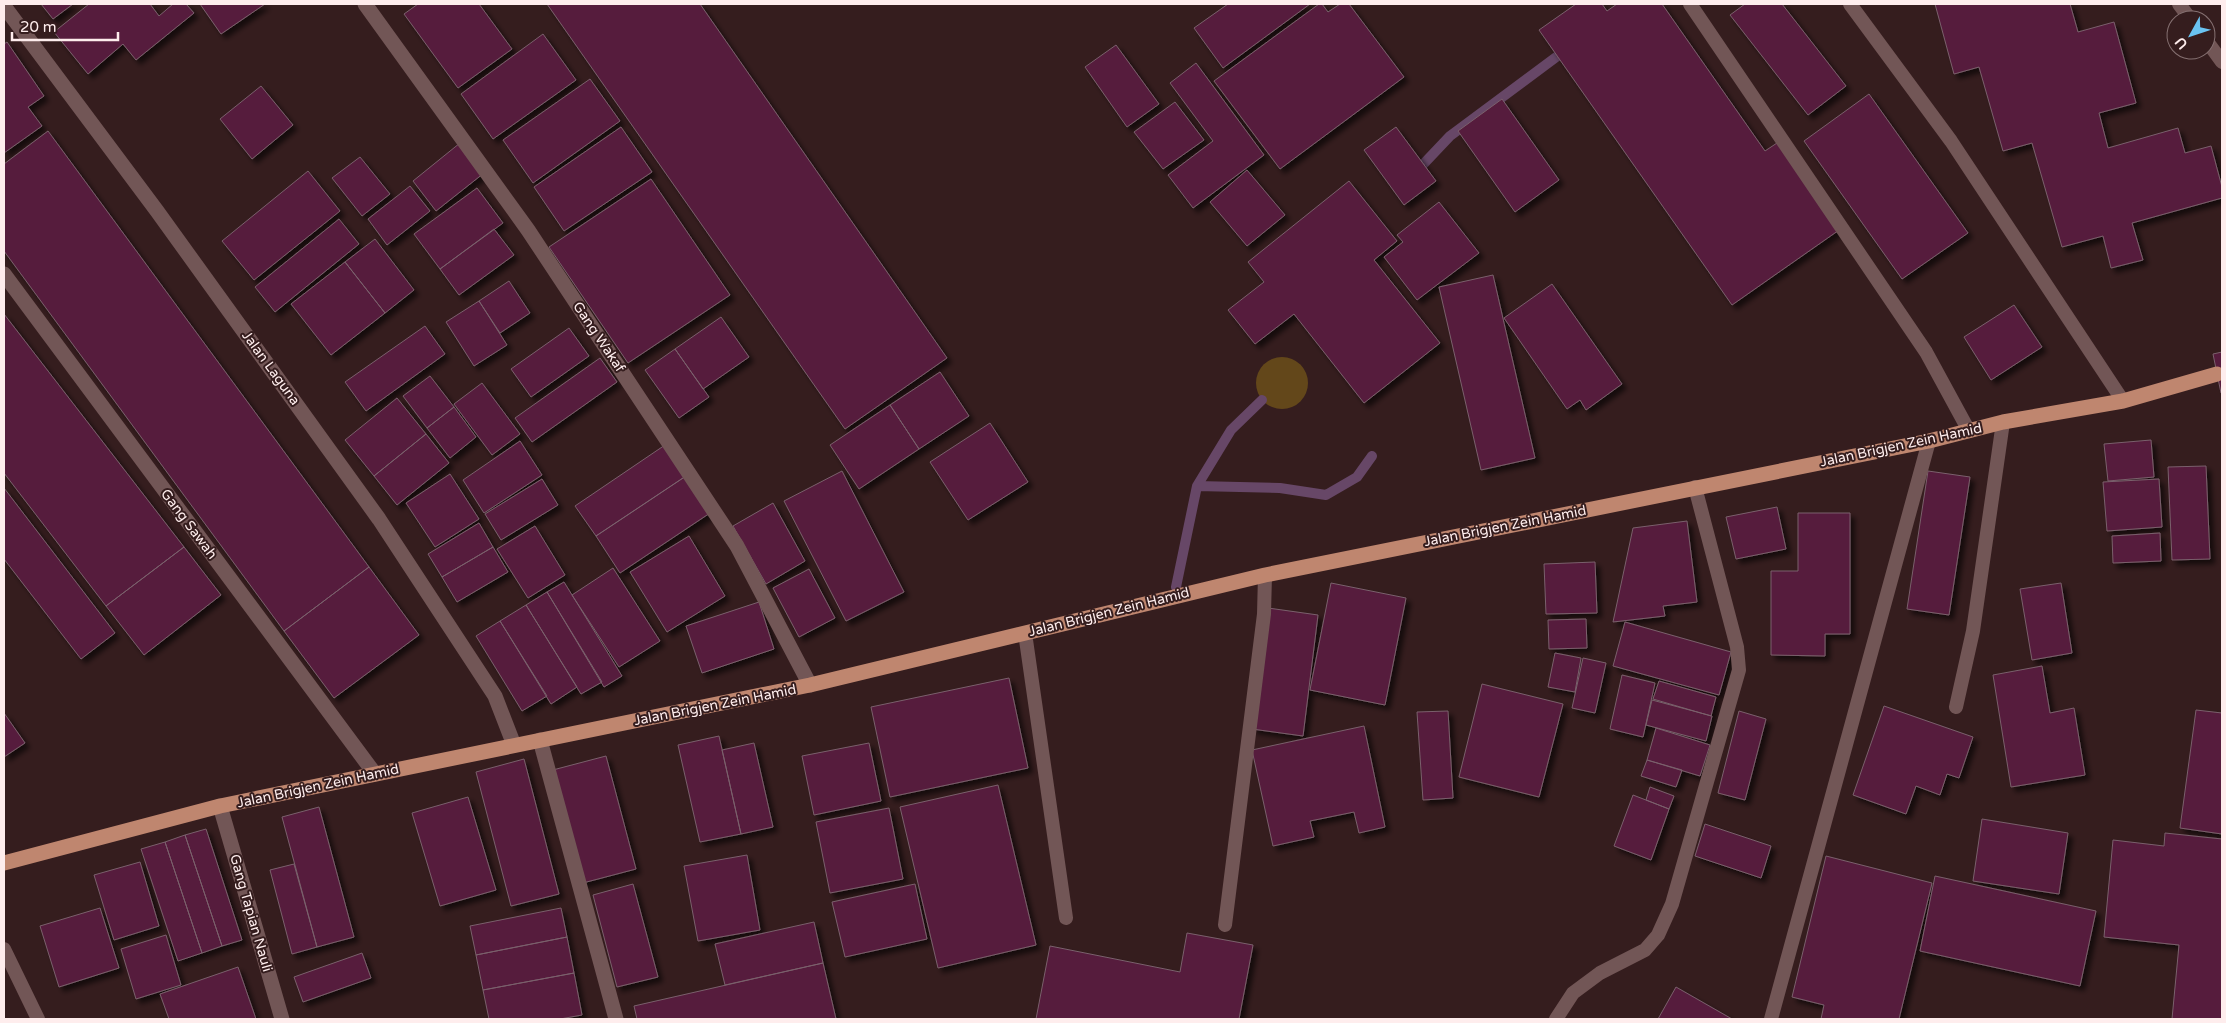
<svg xmlns="http://www.w3.org/2000/svg" width="2226" height="1023" font-family="'Varela Round',sans-serif">
<defs>
<filter id="shadow"><feDropShadow dx="4.5" dy="4.5" stdDeviation="2.5" flood-color="#0009"/></filter>
</defs>
<rect width="100%" height="100%" fill="#351d1e"/>
<path fill="#63471a" d="M1256 383a26 26 0 1 1 52 0a26 26 0 1 1-52 0Z"/>
<g fill="none" stroke-linecap="round" stroke-linejoin="round">
<path stroke="#674767" stroke-width="10" d="M1414,174L1450,136L1567,49
M1197,486L1280,488L1326,495L1357,477L1372,456
M1176,587L1197,486L1231,430L1262,400"/>
</g>
<path fill="#571b3c" stroke="#7a606c" filter="url(#shadow)" d="M41,4H73L53,19Z
M89,4H150L159,16L173,4H186L194,13L136,60L123,44L88,74L54,32Z
M200,4H265L221,34Z
M418,4H479L512,49L458,88L404,14Z
M547,4H700L947,358L845,429Z
M1228,4H1310L1223,68L1194,28Z
M1319,4H1322L1328,12L1340,4H1349L1404,77L1280,169L1214,81Z
M1576,4H1602L1607,11L1617,4H1662L1765,151L1780,141L1842,228L1732,305L1539,30Z
M1745,4H1782L1846,86L1808,115L1730,15Z
M1935,4H2070L2078,32L2114,22L2136,103L2099,113L2108,148L2178,128L2185,153L2211,146L2222,187V198L2132,223L2143,260L2111,268L2103,236L2062,247L2032,143L2003,151L1979,67L1954,74Z
M543,34L576,80L493,139L461,94Z
M7,42L44,96L28,107L42,126L4,153V44Z
M1116,45L1159,104L1127,127L1085,67Z
M1196,63L1264,155L1193,208L1168,175L1213,141L1170,83Z
M590,79L620,121L533,183L503,140Z
M261,86L293,125L252,159L220,119Z
M1869,94L1968,233L1902,279L1804,141Z
M1502,99L1559,180L1515,212L1458,131Z
M1175,102L1204,140L1163,169L1134,132Z
M621,127L652,172L564,231L534,187Z
M1396,127L1436,181L1404,205L1364,150Z
M48,131L369,567L284,631L4,251V164Z
M460,143L484,173L436,211L413,181Z
M360,157L390,194L362,216L332,178Z
M1247,170L1285,215L1247,246L1210,202Z
M308,171L340,211L254,280L222,241Z
M651,179L730,295L628,363L549,247Z
M1349,181L1397,241L1374,260L1440,343L1364,403L1294,314L1255,344L1228,310L1264,282L1248,262Z
M410,186L430,211L387,245L368,219Z
M477,188L503,223L440,269L414,234Z
M1439,202L1479,253L1417,300L1384,257L1403,242L1397,235Z
M339,219L359,244L275,312L255,287Z
M494,229L514,255L459,295L440,269Z
M375,239L414,290L385,313L345,262Z
M345,262L385,313L331,355L291,304Z
M1493,275L1535,458L1481,470L1439,287Z
M509,281L530,313L500,333L479,301Z
M1552,284L1622,384L1586,410L1580,400L1567,409L1504,318Z
M479,301L507,345L474,366L446,322Z
M2014,305L2042,347L1991,380L1964,337Z
M4,314L184,547L106,606L4,473Z
M721,317L749,357L703,389L675,349Z
M425,326L445,354L366,411L345,382Z
M569,328L589,356L531,397L511,369Z
M675,349L709,397L679,418L645,370Z
M2222,352V392L2221,393L2213,354Z
M600,358L617,382L532,442L515,418Z
M940,372L969,416L919,449L890,405Z
M430,376L454,407L427,428L403,396Z
M482,383L520,434L492,455L454,404Z
M397,398L426,434L374,476L345,440Z
M890,405L919,449L859,489L830,445Z
M454,407L476,437L450,458L427,428Z
M990,423L1028,482L968,520L930,462Z
M426,434L449,463L397,505L374,476Z
M2151,440L2154,477L2108,481L2104,444Z
M520,441L542,475L484,513L463,480Z
M665,445L686,476L596,536L575,506Z
M2206,466L2210,559L2172,560L2168,467Z
M842,471L904,592L846,621L784,501Z
M1928,471L1970,477L1949,615L1907,609Z
M450,474L479,519L435,547L406,503Z
M686,476L710,513L620,573L596,536Z
M542,479L558,505L501,540L485,514Z
M2159,479L2162,527L2107,531L2103,482Z
M4,488L115,633L81,659L4,559Z
M773,503L805,561L766,584L733,526Z
M1777,507L1786,549L1736,559L1726,517Z
M1798,513H1850V634H1825V656L1771,655V571H1798Z
M1687,521L1697,602L1663,606L1665,616L1613,622L1633,528Z
M479,523L493,547L442,577L428,554Z
M535,526L565,575L528,598L497,549Z
M2160,533L2161,561L2113,563L2112,536Z
M689,536L725,596L667,632L630,572Z
M184,547L221,595L144,655L106,606Z
M493,547L508,572L457,602L442,577Z
M1595,562L1597,613L1546,614L1544,564Z
M369,567L419,635L334,698L284,631Z
M613,568L660,641L619,667L572,595Z
M809,569L835,618L799,637L773,588Z
M564,582L622,676L604,687L547,592Z
M1331,583L1406,598L1385,705L1310,690Z
M2061,583L2072,653L2032,660L2020,589Z
M547,592L602,682L581,694L526,605Z
M759,602L774,649L702,673L686,626Z
M526,605L577,687L551,704L500,621Z
M1268,608L1318,615L1303,736L1252,729Z
M1586,619L1587,648L1549,649L1548,620Z
M500,621L547,696L522,711L476,636Z
M1625,622L1731,652L1719,695L1613,666Z
M1555,653L1581,658L1575,692L1548,687Z
M1583,658L1606,663L1595,713L1572,708Z
M2042,666L2050,713L2074,708L2085,775L2011,787L1993,675Z
M1622,675L1655,683L1643,737L1610,729Z
M1009,678L1028,768L890,797L871,707Z
M1659,681L1716,697L1711,716L1653,699Z
M1482,684L1563,704L1539,797L1459,777Z
M1652,700L1712,716L1706,741L1646,725Z
M1884,706L1973,737L1959,778L1947,774L1940,795L1916,786L1906,814L1853,795Z
M2196,710L2222,713V834L2180,828Z
M1448,711L1453,798L1423,800L1417,712Z
M1739,711L1766,719L1745,800L1718,793Z
M4,713L25,743L4,757Z
M1364,726L1385,827L1359,833L1354,812L1310,821L1314,837L1273,846L1252,750Z
M1656,728L1710,745L1700,776L1647,760Z
M719,736L741,834L700,842L678,745Z
M754,743L773,827L741,834L722,750Z
M869,743L881,801L814,815L802,756Z
M606,756L636,869L579,884L549,771Z
M524,759L559,894L511,906L476,772Z
M1647,760L1682,770L1676,787L1641,776Z
M998,785L1036,945L938,968L900,807Z
M1650,787L1674,796L1669,809L1646,800Z
M1633,795L1669,809L1651,860L1614,846Z
M468,797L496,890L440,906L412,813Z
M319,807L354,937L317,947L282,817Z
M889,808L903,879L830,893L816,822Z
M1982,819L2068,833L2059,894L1973,881Z
M1705,824L1771,846L1761,878L1695,856Z
M206,829L242,940L222,946L185,835Z
M2165,833L2222,839V1019H2172L2179,945L2104,937L2113,840L2164,846Z
M185,835L222,946L202,953L165,842Z
M165,842L202,953L178,961L141,849Z
M747,855L760,930L698,941L684,866Z
M1826,856L1932,883L1899,1019H1821L1824,1005L1792,997Z
M140,862L159,926L114,940L94,875Z
M294,864L317,947L292,954L270,870Z
M1935,876L2096,911L2080,986L1920,951Z
M633,884L658,977L617,987L593,895Z
M915,884L927,939L845,957L832,902Z
M100,908L119,968L59,987L40,926Z
M561,908L567,937L476,955L470,926Z
M814,922L823,963L725,985L715,944Z
M1187,933L1253,945L1239,1019H1036L1050,946L1180,972Z
M166,935L181,985L136,999L121,949Z
M567,937L574,973L483,990L476,955Z
M362,953L371,978L303,1002L294,977Z
M823,963L836,1019H637L634,1006Z
M238,967L256,1019H169L160,994Z
M574,973L582,1015L560,1019H489L483,990Z
M1676,987L1732,1019H1658Z"/>
<g fill="none" stroke-linecap="round" stroke-linejoin="round">
<path stroke="#725656" stroke-width="14" d="M1690,4L1926,352L1969,431
M1850,4L1951,141L2123,401
M2179,4L2191,20
M2206,40L2222,62
M1025,633L1066,918
M1956,707L1973,631L2003,422
M1225,925L1264,614L1265,575
M4,949L38,1019
M1556,1019L1573,993L1600,973L1645,950L1658,935L1672,904L1739,670L1737,647L1695,487
M1771,1019L1929,441"/>
<path stroke="#725656" stroke-width="15" d="M365,4L528,230L737,546L810,685
M4,6L157,211L379,519L495,696L514,745
M4,274L375,774
M540,740L616,1019
M220,806L282,1019"/>
<path stroke="#bf866f" stroke-width="15" d="M4,863L220,806L810,685L1265,575L1929,441L2003,422L2123,401L2217,374"/>
</g>
<g text-anchor="middle" dominant-baseline="central" stroke-width="4" stroke-linejoin="round" paint-order="stroke">
<g font-size="14" fill="#feeded" stroke="#351d1e">
<text transform="translate(599 337) rotate(56)">Gang Wakaf</text>
<text transform="translate(271 368) rotate(54)">Jalan Laguna</text>
<text transform="translate(1901 445) rotate(-12)">Jalan Brigjen Zein Hamid</text>
<text transform="translate(189 524) rotate(53)">Gang Sawah</text>
<text transform="translate(1505 526) rotate(-11)">Jalan Brigjen Zein Hamid</text>
<text transform="translate(1109 612) rotate(-14)">Jalan Brigjen Zein Hamid</text>
<text transform="translate(715 705) rotate(-11)">Jalan Brigjen Zein Hamid</text>
<text transform="translate(318 786) rotate(-12)">Jalan Brigjen Zein Hamid</text>
<text transform="translate(251 913) rotate(74)">Gang Tapian Nauli</text>
</g>
</g>
<rect width="2226" height="1023" fill="none" stroke="#feeded" stroke-width="10"/>
<g transform="translate(2191 35) rotate(230)"><circle r="24" fill="#351d1e" stroke="#857071"/>
<path d="M0-4L9 19L0 12L-9 19Z" fill="#6ac3f1"/>
<text y="-8" font-size="14" font-weight="bold" text-anchor="middle" fill="#feeded">U</text>
</g>
<path d="M12 32v8h106v-8" fill="none" stroke="#feeded" stroke-width="2.5"/>
<text x="20" y="32" font-size="15" fill="#feeded" stroke="#351d1e" stroke-width="4" paint-order="stroke">20 m</text>
</svg>
